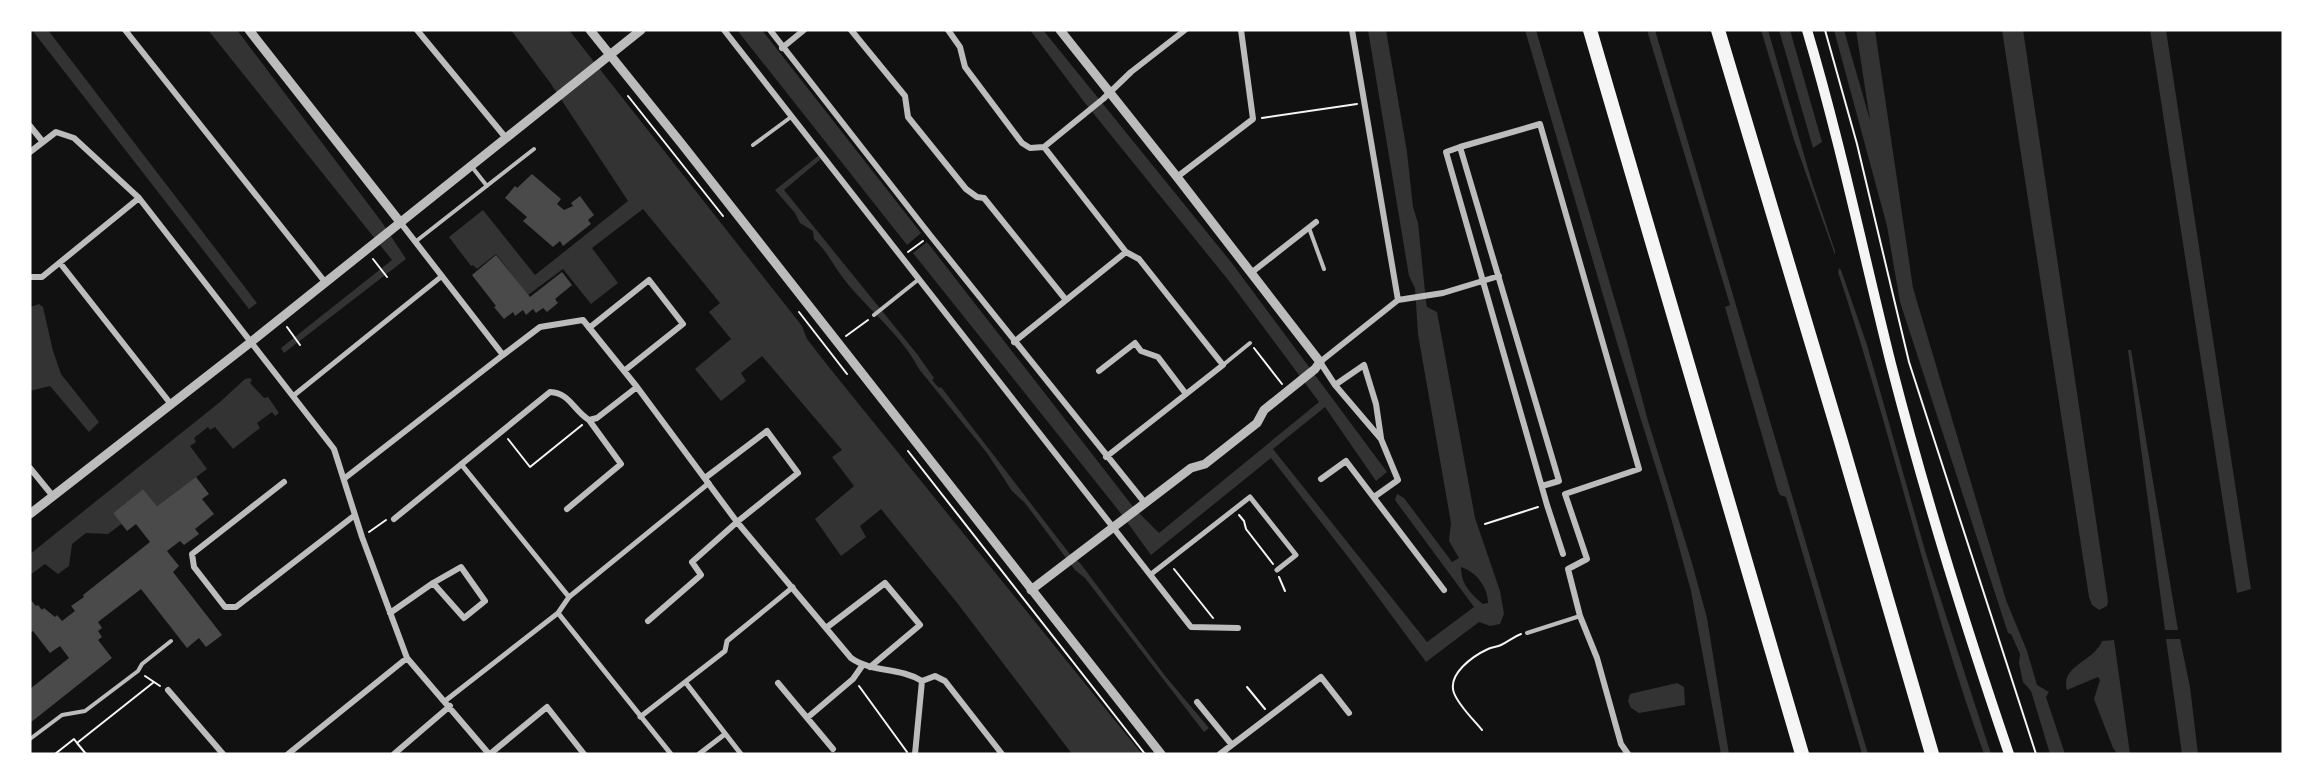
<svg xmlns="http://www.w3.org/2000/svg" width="2313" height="784" font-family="'Public Sans',sans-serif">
<rect width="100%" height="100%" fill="#111"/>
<path fill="#333" fill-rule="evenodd" d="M32,30H48L257,303L249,309Z
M208,30H237L381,221L406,259L284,353L281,348L392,260Z
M511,30H569L802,326L807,339L828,366L1142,754H1072L958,604L881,509L860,526L866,537L841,556L815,519L854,486L832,457L842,450L762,356L741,373L746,381L721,401L695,369L731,339L709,312L720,303L643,209L592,248L618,283L591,304L563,269L528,295L496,254L477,269L473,265L471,266L449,237L483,210L535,275L628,201L551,84Z
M737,30H762L921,233L907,245Z
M1030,30H1043L1231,262L1387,472L1376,481L1325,407L1273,449L1427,642L1474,607L1395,500L1397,494L1404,498L1452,562L1459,558L1449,541L1451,523L1418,334L1415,288L1409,276L1368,30H1386L1407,152L1413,207L1418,223L1426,301L1427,307L1437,312L1475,518L1500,591L1504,614L1500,624L1490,626L1479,622L1426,662L1352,562L1271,458L1151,555L1119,511L913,253L927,242L1134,508L1159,533L1319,402L1229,281L1085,103ZM1461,567C1476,572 1488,587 1488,603L1483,604C1470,593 1461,584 1461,567Z
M1525,30H1536L1627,342L1648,421L1692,563L1707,618L1729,754H1721L1691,591L1667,503L1618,346Z
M1647,30H1655L1868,754H1862L1786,497L1780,495L1778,491L1725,307L1730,305Z
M1761,30H1768L1811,179L1835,251V255L1794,140Z
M1779,30H1790L1822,142L1813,148Z
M1834,30H1844L1870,120L1856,30H1875L1913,288L2006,600L2027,651L2037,685L2049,692L2046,697L2065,754H2050L2031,691L2023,682L2019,663L2020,654L2011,634L2008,633L1900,302L1887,226Z
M2002,30H2023L2108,601L2107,606L2099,610L2092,605L2089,597Z
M2150,30H2166L2251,589L2237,593Z
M818,156L821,159L784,190L917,354L934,378L932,380L939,388L941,387L1069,553L1080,563L1166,677L1209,728L1204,732L1085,578L1075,570L1025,503L1012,491L987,453L919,369C902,336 871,312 847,283C835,269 828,252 814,239L813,231L800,223L795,213L775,190Z
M1839,268L1841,270L1867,345L1926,554L1991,754H1984C1927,595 1891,431 1838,272Z
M39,304L43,307L53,351L61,374L99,422L89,432L50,386L30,391V307Z
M2128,350H2131L2178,630H2165Z
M250,378L252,380L250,383L264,398L268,397L279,413L275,416L272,412L257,423L260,428L233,449L215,427L210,430L208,427L194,438L196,442L190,446L207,469L157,506L143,489L113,513L122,524L120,525L108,534L86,533L72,544L69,566L58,574L45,564L30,575V554L220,402L245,379Z
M2166,639H2180L2190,687L2198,754H2182Z
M2114,640L2130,754H2118L2113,748L2094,699L2100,680L2098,677L2067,690C2060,665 2094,662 2102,641Z
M1677,683L1684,687L1685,705L1639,713L1631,708L1628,701L1630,694Z"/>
<path fill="#4a4a4a" d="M532,174L561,199L557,204L564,210L573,206L571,203L580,196L594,215L588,220L591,224L563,246L560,241L553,247L523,221L527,217L505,198L515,186L517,188Z
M496,255L530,297L562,272L572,285L555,299L558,303L547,312L543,308L536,313L533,309L526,315L523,310L515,316L513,312L504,319L494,307L496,306L472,275Z
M196,477L209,494L202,499L214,514L195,529L199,534L184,545L180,541L167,551L179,566L173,572L222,635L206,647L199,638L187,648L141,589L98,622L102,628L98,631L102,637L98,640L112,658L30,723V689L69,658L60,646L50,653L33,631L30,633V599L36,606L38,605L42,610L44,608L55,617L57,615L62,621L75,611L71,606L84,597L83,595L150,542L136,524L127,531L113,513L143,489L157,506Z"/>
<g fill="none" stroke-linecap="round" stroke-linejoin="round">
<path stroke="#f5f5f5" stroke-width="2" d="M1825,30L1857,144L1909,362L2036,754
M628,96L723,216
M1262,118L1357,104
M908,252L923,241
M373,259L387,277
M799,312L847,374
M287,327L300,345
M846,336L868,320
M1254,348L1282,384
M508,439L530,467L582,425
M908,451L1145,754
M1239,515L1244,521L1246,529L1273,564
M1485,524L1538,507
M369,532L386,520
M1174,569L1213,618
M1279,577L1285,591
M145,676L160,686
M859,686L907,752
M1247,687L1265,709
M1482,730C1473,719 1459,706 1454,693C1447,674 1473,656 1488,649C1492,647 1497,647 1501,645C1509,641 1513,637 1521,634
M77,743L86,754
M55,754L74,739L77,743L154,682"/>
<path stroke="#bcbcbc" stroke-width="4" d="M753,145L791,117
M472,167L487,186
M1309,228L1324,269
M415,242L534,149
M874,315L919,279
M1223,365L1250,343
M1527,633L1580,616
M30,739L62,715L85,711L138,671L142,664L171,641"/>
<path stroke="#bcbcbc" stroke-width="5" d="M293,396L442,276
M461,464L569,597
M1150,575L1250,497L1296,555L1277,570
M558,613L671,754
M686,683L741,754
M445,701L558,613L569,597L709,483
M640,717L725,651L727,641L793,587
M699,754L725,734"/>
<path stroke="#bcbcbc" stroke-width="6" d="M125,30L325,282
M417,30L506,138
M724,30L1191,627L1238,628
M770,30L930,235L1145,503
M851,30L905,96L908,117L966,189L977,197L984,198L1066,300
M948,30L960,47L965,67L1022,143L1030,148L1044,147L1126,252L1139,259L1223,365L1106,457
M1352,30L1398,300
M782,48L804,30
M30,126L43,142L56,132L74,138L139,198L334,449L362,537L407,658L489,754
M1044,147L1103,99L1131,72L1185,30
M1460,147L1540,124L1639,469L1565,494L1587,559L1568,569L1580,616L1597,658L1621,744L1628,754
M30,152L43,142
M1177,177L1253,119L1241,30
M60,263L170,403
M1251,273L1316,222
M30,277H42L139,198
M1398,300L1443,293L1499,276
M589,328L649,280L683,324L624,371
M1014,342L1126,252
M503,355L540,327L583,320L637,387L737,522L851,658C872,673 900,667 922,681L915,754
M1099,371L1135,343L1141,351L1158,357L1186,394
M1335,385L1364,365L1376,404L1381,438
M30,468L52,495
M345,478L503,355L400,222
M1321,479L1346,461L1444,590
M284,482L192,554L194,567L225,607H236L355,515
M1542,486L1559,481L1460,147L1446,152L1547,505L1563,554
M1374,497L1398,480L1381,439L1335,385L1320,362L1398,300
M567,509L621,464L589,420
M394,519L550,392C570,393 573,410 589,420L597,418L637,387
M390,613L433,583L461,567L485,601L464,618L433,583
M648,621L701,575L692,562L737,522L798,473L767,431L705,478
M826,628L885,583L920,625L870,667
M922,681L935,676L945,681L1002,754
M778,683L833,749
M168,690L223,754
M1197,702L1232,745
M807,718L853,679L862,666
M288,754L407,658
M394,754L450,706
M490,754L547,707L584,754
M1220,754L1321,677L1349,713"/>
<path stroke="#bcbcbc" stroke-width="9" d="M249,30L400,222
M590,30L681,143L1161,754
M30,514L251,342L641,30
M1031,590L1191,468L1205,464L1257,423L1264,410L1315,369L1320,362L1177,177L1060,30"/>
<path stroke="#f5f5f5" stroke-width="10" d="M1807,30C1840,141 1863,252 1891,364C1925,496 1965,625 2009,754"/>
<path stroke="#f5f5f5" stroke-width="14" d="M1590,30L1802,754
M1718,30L1840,438L1932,754"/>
</g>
<rect width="2313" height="784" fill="none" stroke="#ffffff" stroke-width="63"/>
</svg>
